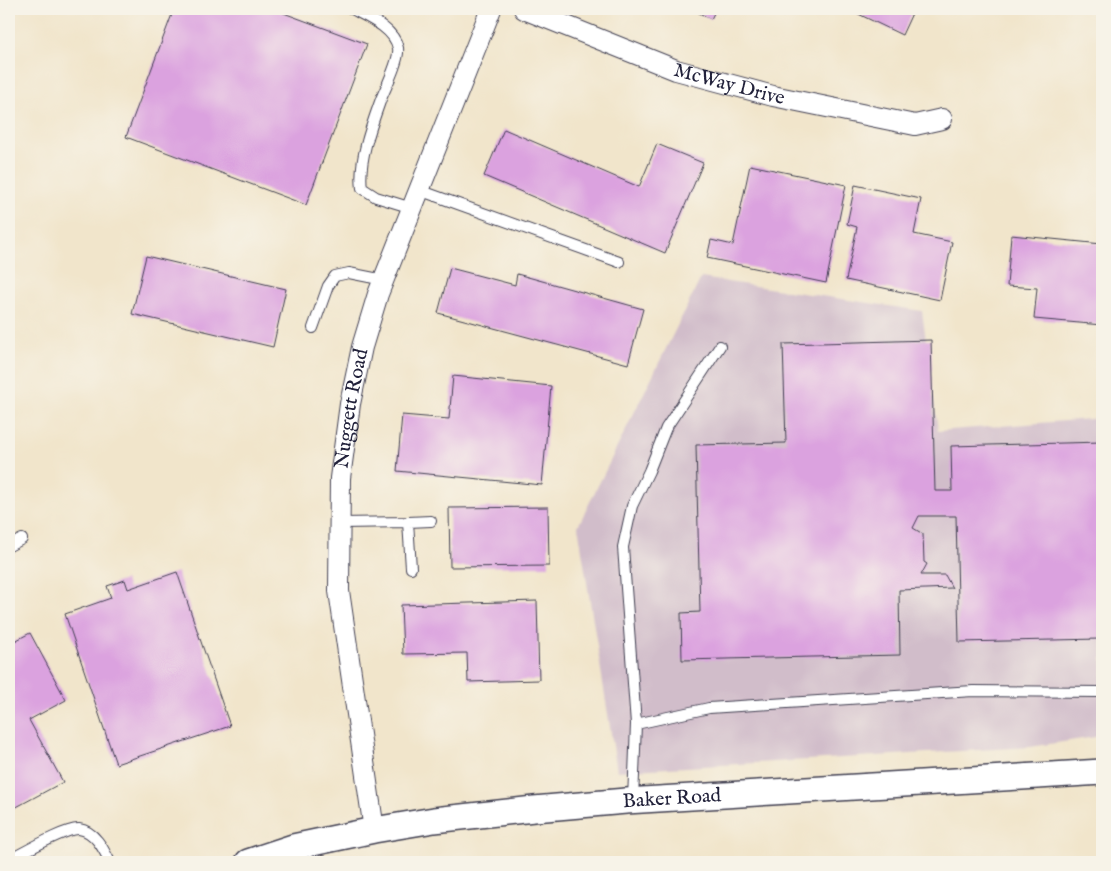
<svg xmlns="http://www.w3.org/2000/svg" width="1111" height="871" font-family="'IM FELL English',serif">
<rect width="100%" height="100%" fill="#f7f3e8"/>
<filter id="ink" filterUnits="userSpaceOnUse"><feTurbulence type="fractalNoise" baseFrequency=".02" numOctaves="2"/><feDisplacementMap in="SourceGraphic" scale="10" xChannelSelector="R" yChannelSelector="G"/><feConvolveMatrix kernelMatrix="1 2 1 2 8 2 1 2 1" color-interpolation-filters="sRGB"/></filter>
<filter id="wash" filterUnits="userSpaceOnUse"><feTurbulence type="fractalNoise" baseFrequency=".0096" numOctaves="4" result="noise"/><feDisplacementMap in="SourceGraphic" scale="20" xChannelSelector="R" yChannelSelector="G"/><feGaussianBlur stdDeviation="1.12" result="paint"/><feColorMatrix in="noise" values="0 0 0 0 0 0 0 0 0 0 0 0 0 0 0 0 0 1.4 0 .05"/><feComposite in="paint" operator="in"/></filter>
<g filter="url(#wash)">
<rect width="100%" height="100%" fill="#f1e5cb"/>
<path fill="#d1bdca" d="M701,278L922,311L938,431L1102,418V736L1030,747L617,771L578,526Z"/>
<g id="blocks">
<path fill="#dba2df" d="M174,9H273L367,44L306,205L126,137Z
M691,9H716L711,19Z
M848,9H914L902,35Z
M504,129L639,187L657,144L703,163L665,253L484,176Z
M750,165L846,185L826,283L707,258L711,240L733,245Z
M855,185L921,199L914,234L952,242L940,300L846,280L857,227L847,224Z
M1011,235L1102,244V325L1034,319L1037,288L1007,286Z
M146,256L286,289L273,347L132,314Z
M450,268L515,285L517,274L643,309L628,364L438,313Z
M931,340L935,491H952L951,446L1102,442V636L1100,639L959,642L956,516H919L913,528L923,534L924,562L927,564L921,575H945L952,588L899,590L900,655L682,660L681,613L700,612L696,445L786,443L783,344Z
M453,376L551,386L542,485L397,471L402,415L449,419Z
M548,507L549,566L450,567L449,508Z
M177,572L230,726L116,764L65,614L111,598L107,586L125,580L128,589Z
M537,601L539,680L468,682L467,653L403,654L401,605Z
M30,633L66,700L29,720L63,782L9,811V644Z"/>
</g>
</g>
<g filter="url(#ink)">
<use href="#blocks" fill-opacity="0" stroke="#413f51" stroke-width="1"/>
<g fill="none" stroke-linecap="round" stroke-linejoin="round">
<defs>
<path id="service" d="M352,9C367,17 394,28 398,48C400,59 386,87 381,99C372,124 358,161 362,188L376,197L412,208
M419,190L619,262
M313,328L328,286L335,276L349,273L384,280
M340,523L408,522
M9,546L22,539
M411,568L408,522L431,521
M636,724L709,708L973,691L1102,692
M633,800L636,724L623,547L632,506L649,471L666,428L720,346
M9,860C23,853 65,828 79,829C95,831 104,850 110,862"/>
<g id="minor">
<path id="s1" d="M524,9L676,70L773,96L915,125L942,119"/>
<path id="s2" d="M374,830L339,591L340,478L350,404L362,347L378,294L491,9"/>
</g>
<g id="tertiary">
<path id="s3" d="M248,862L293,847L374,830L434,820L534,809L626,801L1102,772"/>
</g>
</defs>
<use href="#service" stroke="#413f51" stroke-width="12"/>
<use href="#minor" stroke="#413f51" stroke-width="22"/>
<use href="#tertiary" stroke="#413f51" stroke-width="28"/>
<use href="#service" stroke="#fff" stroke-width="10"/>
<use href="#minor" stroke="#fff" stroke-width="20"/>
<use href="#tertiary" stroke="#fff" stroke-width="25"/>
</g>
</g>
<g text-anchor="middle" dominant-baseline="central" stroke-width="4" stroke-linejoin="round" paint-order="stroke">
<g font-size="20" fill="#22223b" stroke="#f7f3e8">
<text stroke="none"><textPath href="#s1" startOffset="219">McWay Drive</textPath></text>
<text stroke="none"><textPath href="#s2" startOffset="425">Nuggett Road</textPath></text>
<text stroke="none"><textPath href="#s3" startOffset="430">Baker Road</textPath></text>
</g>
</g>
<rect width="1111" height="871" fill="none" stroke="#f7f3e8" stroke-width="30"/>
</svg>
